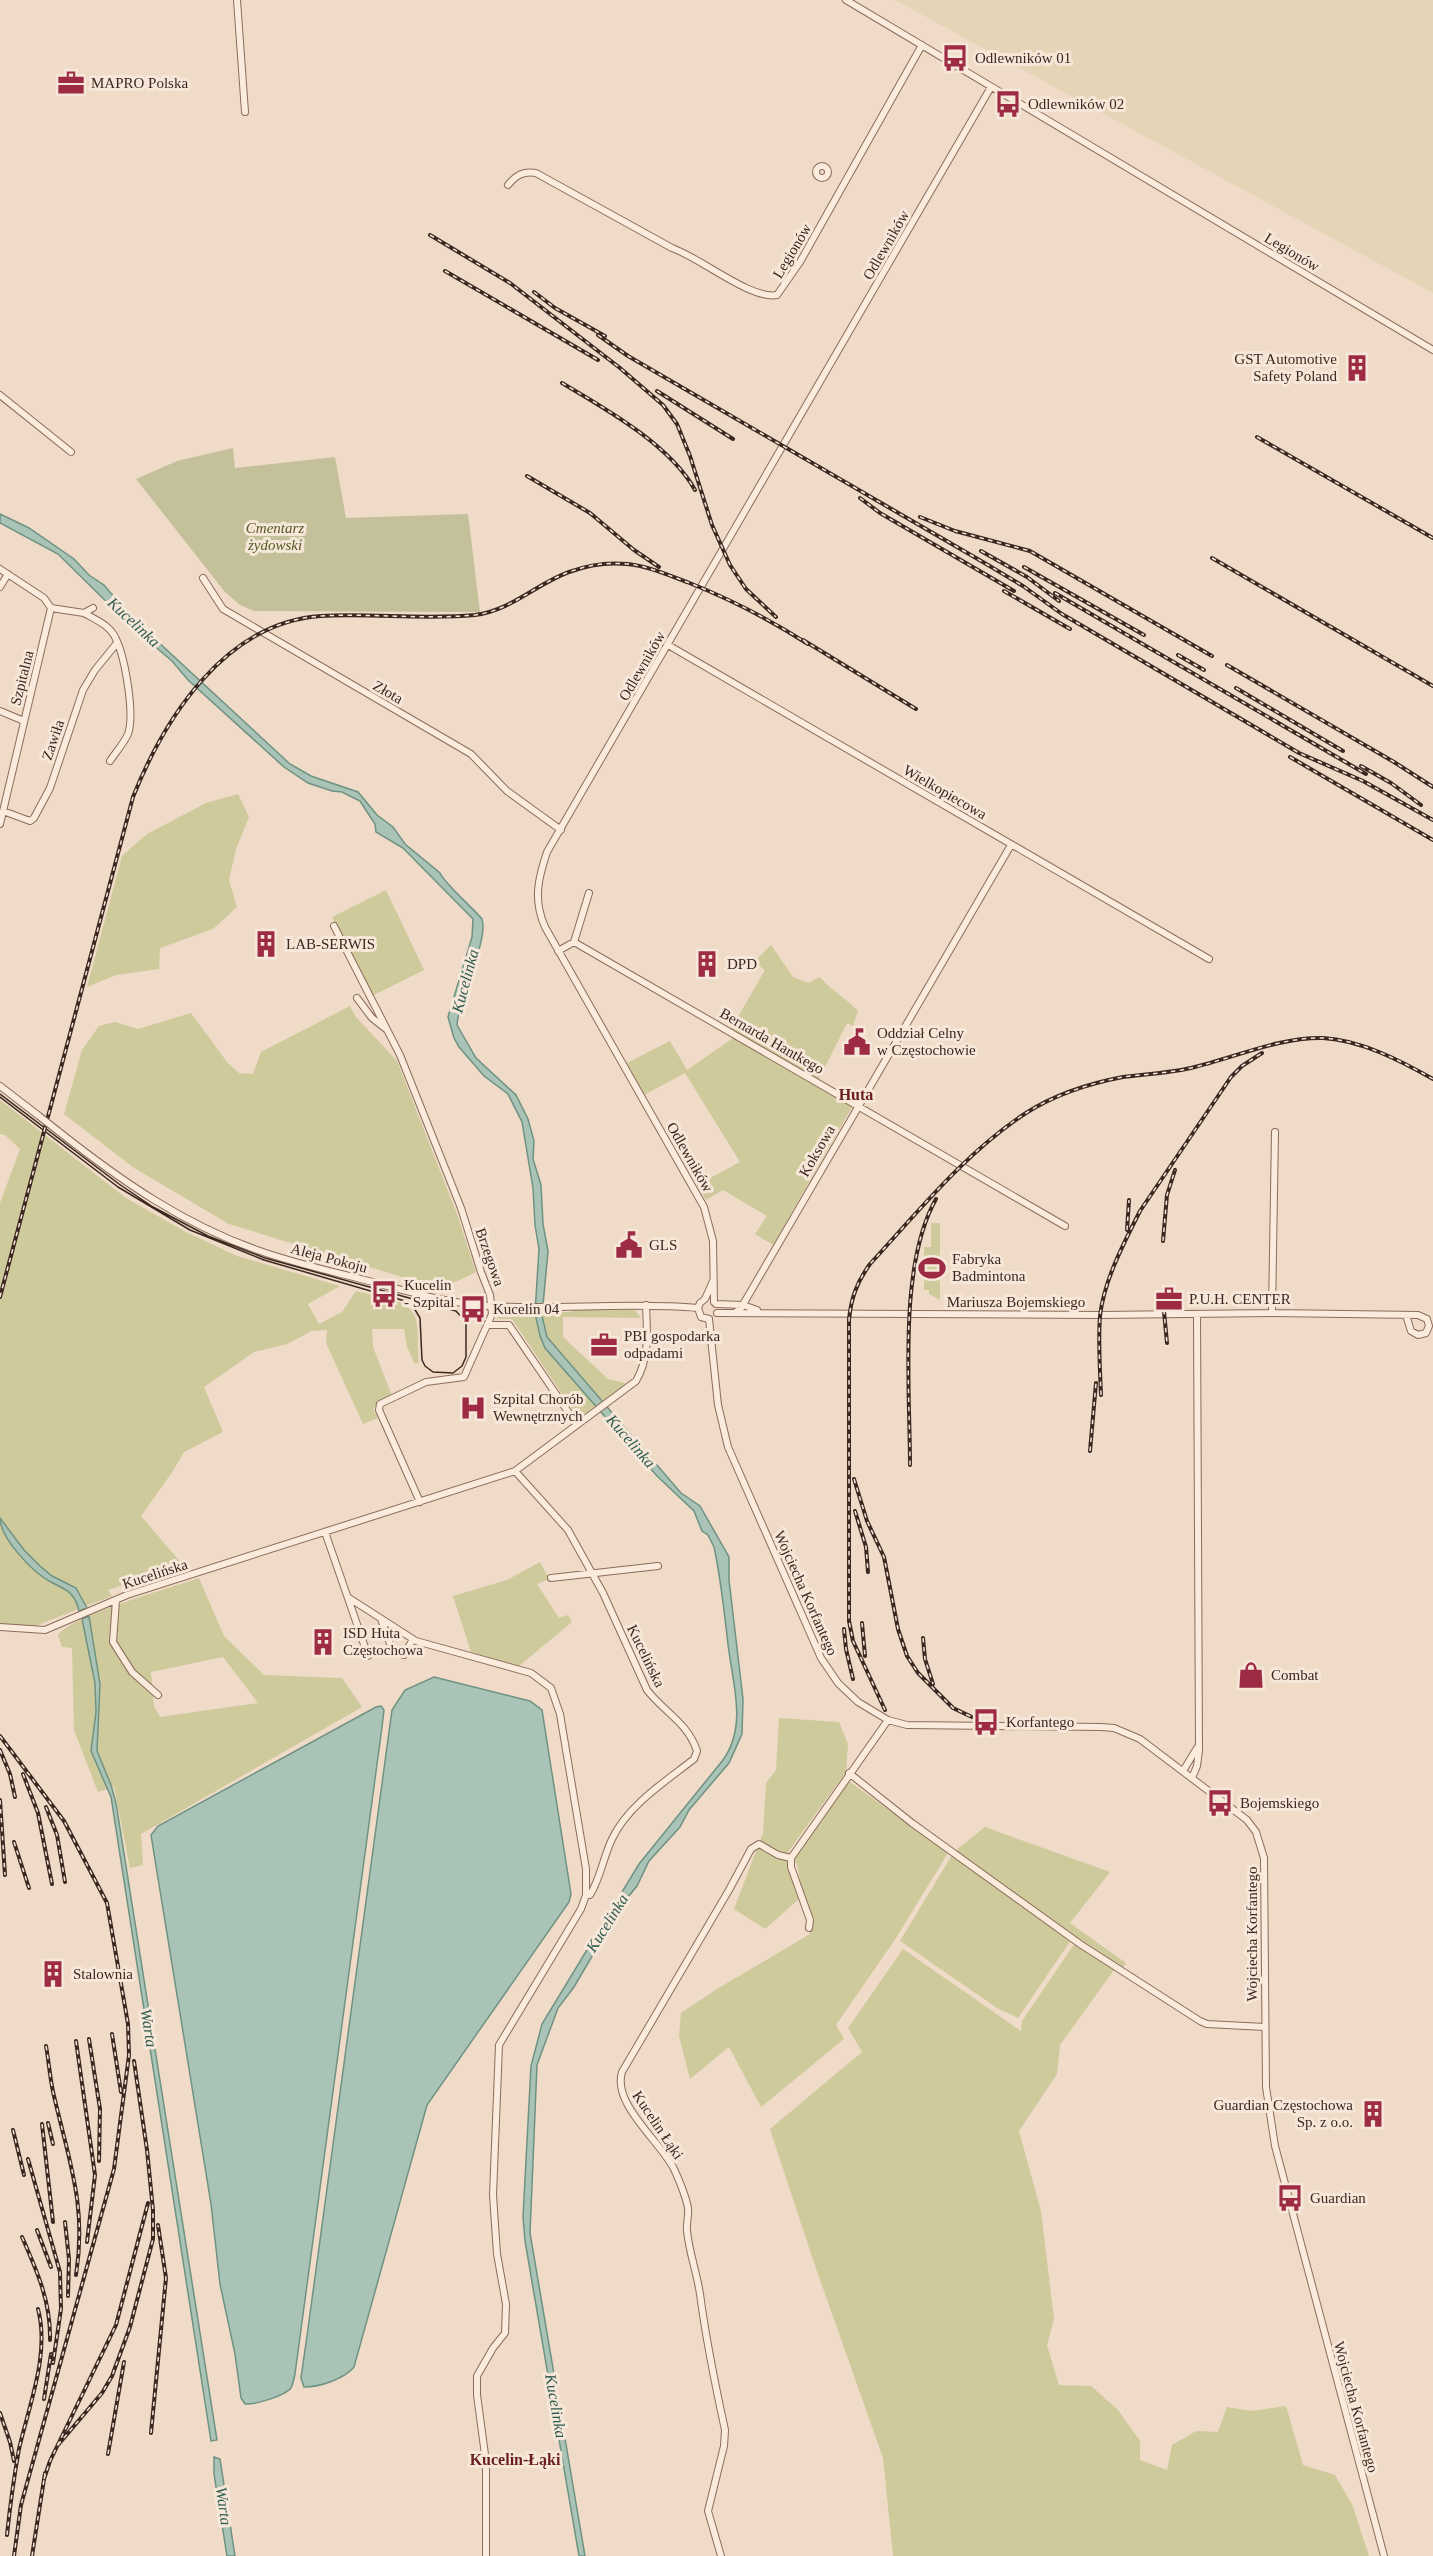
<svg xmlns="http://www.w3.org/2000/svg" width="1433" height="2556" font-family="Georgia,serif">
<rect width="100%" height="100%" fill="#efdbc8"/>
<path fill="#e5d4b5" d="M895,0H1433V293Z"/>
<path fill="#ceca9b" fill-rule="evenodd" d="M238,794L249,817L236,849L229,880L237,907L213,929L160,948L159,969L116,975L87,987L122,856L147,834L206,803Z
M386,890L424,970L372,996L332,917Z
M771,945L793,977L808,983L820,977C832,991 846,998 858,1011L853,1026L847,1023L817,1083L852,1107L773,1245L755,1234L767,1216L723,1190L706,1200L697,1185L740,1162L685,1073L644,1095L627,1063L670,1041L687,1070L739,1034L731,1029L765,970L754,962Z
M350,1006L356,1017L397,1061L457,1214L476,1272L441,1289L229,1224L134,1168L64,1114L82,1050L99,1026L115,1022L138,1029L191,1013L227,1062L239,1073L253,1074L261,1052Z
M0,1100L126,1198L186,1232L237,1256L340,1286L308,1304L319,1324L342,1312L356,1291C374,1296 412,1298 416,1320C419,1333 417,1348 419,1362L415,1364L407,1347L404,1329H372L373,1347L392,1396L373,1408L378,1418L363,1424L326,1343L327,1330L312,1331L287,1344L254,1352L204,1387L223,1432L184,1452L173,1471L141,1516L183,1565L108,1590L112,1596L35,1626L0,1624V1203L20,1149L5,1135L0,1134Z
M931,1223H940V1300L929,1294V1290H924V1247H931Z
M572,1310H635L641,1318L563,1317V1337L608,1379L625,1383L620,1389L578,1418L512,1319H497L499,1312H572Z
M540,1562L549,1579L537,1584L559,1618L568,1615L572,1622L519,1666L471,1652L453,1596L507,1580Z
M199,1578L224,1636L264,1675L342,1678L362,1707L141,1834L143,1865L130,1868L114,1787L98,1792L74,1730L72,1648L62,1647L58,1635C77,1613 168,1589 199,1578ZM223,1657L258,1703L160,1717L154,1706L151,1672Z
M779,1718L839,1722L848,1744L846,1772L788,1852L799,1899L765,1929L734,1909L763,1833L766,1783L776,1770Z
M846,1779L948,1853L896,1938L836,2025L844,2039L761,2107L729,2047L690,2079L679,2036L681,2013L717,1989L810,1934L797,1864L790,1858Z
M985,1827L1110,1872L1070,1923L1126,1963L1121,1970L955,1851Z
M952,1855L1071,1940L1018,2018L997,2008L900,1941Z
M1075,1943L1114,1970L1060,2045L1057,2074L1019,2131L1041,2211L1054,2319L1047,2345L1059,2385L1091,2386L1118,2410L1140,2441V2460L1167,2470L1172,2445L1196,2431L1218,2432L1227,2407L1251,2411L1286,2406L1303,2465L1335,2475L1352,2504L1369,2556H893L883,2458L813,2260L770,2129L862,2052L848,2028L903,1949L1021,2031L1022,2021Z"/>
<path fill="#c3c09a" d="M233,448L235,468L335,457L346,518L468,514L480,612L254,611L240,605L225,592L136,479L177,461Z"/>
<path fill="#a9c3b6" stroke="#6f9282" stroke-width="1.5" d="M0,514L29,528L74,559L89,575L104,585L129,615L290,764L311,776L358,792L377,815L393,827L405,844L440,873C444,883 473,908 482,919C489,940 458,1000 457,1025L476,1058L516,1095L528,1119L534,1141L533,1159L541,1185L543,1224L548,1251L542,1316L547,1337L681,1493L700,1506L729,1557V1580L743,1699L742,1734L729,1763L689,1810L680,1827L649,1861L637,1886L624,1902L574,1987L558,2008L537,2065L530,2233L585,2556H579L525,2241L523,2217L531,2066L542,2024L639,1864L723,1760C748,1725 732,1682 728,1644C724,1611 721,1579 714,1547L708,1535L702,1531L694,1511L657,1476L545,1348L540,1336L535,1313L539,1249L535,1225L533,1188L522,1122L508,1094L484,1076L459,1047L454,1038L448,1017L472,937L473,919L403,848L376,832L375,824L360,801L342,792L332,791L308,783L284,767L188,680L172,661L131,626L58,554L0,523Z
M0,1518L24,1550L40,1566L52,1576L76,1588L87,1608L79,1611C78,1607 76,1601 74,1598C68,1589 60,1587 51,1582C33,1573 0,1538 0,1518Z
M89,1616L100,1684L97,1751L111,1785L116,1803L217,2440L211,2441L111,1797L91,1751L96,1712L95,1683L82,1619Z
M434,1677L530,1701L542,1710L571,1894L569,1902L427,2105L354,2367C344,2379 320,2387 304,2387L301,2378L307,2336L392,1710L405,1690Z
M381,1706L384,1710L382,1727L295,2374C294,2379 293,2384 291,2388C285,2396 254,2405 245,2404L241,2398L235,2354L220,2284L211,2204L151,1835L158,1826L376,1707Z
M214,2457L220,2459L235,2556H227L214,2474Z"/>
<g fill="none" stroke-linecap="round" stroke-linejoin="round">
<defs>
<path id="minor" d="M237,0L245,112
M846,0L1433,350
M816 172a6 6 0 1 1 12 0a6 6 0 1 1-12 0Z
M508,185C516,175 523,171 536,173L672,248C701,258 751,300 777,295L800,262L922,45
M0,395L71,452
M0,569L44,598L51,608
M203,578L223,609L471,754L507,791L561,830
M0,587L8,574
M51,608L84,613L93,608
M84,613C96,620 110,625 116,639C125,658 135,714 128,734C124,743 116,752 110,761
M668,645L1209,959
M0,711L24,721
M3,811L30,821L34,818L50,788L83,690L95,670L117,643
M0,824L51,608
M334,926L400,1055L461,1208L481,1272L490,1295L492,1314L464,1377L426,1382L380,1404L379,1410L420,1502
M574,942L589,893
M558,951L574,942L1065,1226
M357,998L372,1018L386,1029
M0,1086L39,1116
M58,1131C120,1180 184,1225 260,1251C294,1263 330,1271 365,1280C406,1291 446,1303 489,1306C558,1310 628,1302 698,1308
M714,1302L713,1241L704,1207L545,927C533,900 538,879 547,852L991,87
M716,1304L743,1305L757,1310
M698,1308L700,1303L705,1299L713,1281
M698,1308L701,1317L709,1319
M736,1312L741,1308L1011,845
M717,1313L1100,1315L1272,1313L1418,1315L1427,1319L1429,1326L1426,1333L1418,1335L1411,1331L1406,1315
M1272,1313L1275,1132
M709,1319L718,1405L728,1447L821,1658L838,1683L858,1702L888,1720L907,1725L1101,1727L1114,1728L1140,1739L1247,1820L1256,1832L1264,1858L1266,2087L1275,2146L1384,2556
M488,1325H509L577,1425
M515,1471L568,1530L603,1593L647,1690C664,1712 688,1723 697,1751L694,1759C666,1781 628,1805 612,1839C603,1858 601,1877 590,1895H586
M325,1532L368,1656
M551,1578L658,1566
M349,1598L416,1641L531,1673L551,1688L560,1714L586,1869V1895L581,1909L499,2045L493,2195L497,2254L506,2304L505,2333L493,2348L477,2376V2395L486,2462V2556
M116,1600L113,1642L132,1672L158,1695
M381,1619L393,1652L404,1655L413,1639
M0,1627L45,1630L127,1595L515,1471L636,1381C650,1357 647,1332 646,1305
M1183,1771L1197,1748
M849,1773L912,1823L1080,1944L1200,2021L1207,2024L1265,2027
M1192,1778L1197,1766L1199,1750L1197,1314
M809,1928L810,1920L791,1867V1858L888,1720
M721,2556L708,2511L724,2446L725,2430C715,2384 706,2340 700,2294C697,2273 689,2252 687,2231C686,2224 689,2216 688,2208C686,2197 679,2180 674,2169C660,2141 612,2104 622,2072L729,1890L751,1849L759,1844L778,1855L791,1858"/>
</defs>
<use href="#minor" stroke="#8c6c5c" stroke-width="8"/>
<use href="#minor" stroke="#faebdc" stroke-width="6"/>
<path stroke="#3c2820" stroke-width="1.5" d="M0,1094L119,1184L153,1207L208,1236L265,1258L456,1311L466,1322V1357L462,1366L453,1373L433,1372L425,1366L422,1360L420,1318L414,1308L405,1301L264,1260L190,1230L118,1187L0,1097"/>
<defs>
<path id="rail" d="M430,235L510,283L620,368L663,405L677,424L690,456L712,525L730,565L746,589L776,617
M445,271L598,360
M534,292L555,308L605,336
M598,335L628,356L988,565L1023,586L1062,614L1299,753L1363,781L1433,820
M562,383C606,409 670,445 695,490
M657,391L733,439
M1257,437L1433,538
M527,476L590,513L634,550L659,567
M860,498L880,513L1014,591
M920,517L955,531L1030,551L1212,656
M981,551L1027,577L1059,601
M1212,558L1433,686
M1024,567L1144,635
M1004,591L1070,629
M1055,593L1366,774
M803,640L916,709
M1178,655L1204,670
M1227,665L1394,762L1433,787
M1236,688L1343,751
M1290,757L1433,840
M1361,766L1391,783L1421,805
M1127,1230L1129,1200
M1163,1241L1167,1195L1175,1170
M0,1297L133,797C165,717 226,622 321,616C372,613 424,620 475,615C512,610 536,584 569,572C588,565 607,562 627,564C648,566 668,575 687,582C730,599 769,619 808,644
M1163,1301L1167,1343
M1101,1395C1100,1369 1098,1342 1100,1316C1104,1280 1124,1243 1140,1211L1231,1077L1242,1066L1262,1053
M1090,1451L1096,1383
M910,1465C910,1388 898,1266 936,1199
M854,1479L867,1521L884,1557L898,1629L907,1656L918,1673L953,1708L972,1717
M855,1511L866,1547L868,1572
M862,1623L865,1656
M844,1629L846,1649L853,1679
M923,1638L925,1659L933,1684
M885,1710L853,1641L849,1621V1320C851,1298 857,1282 870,1264C917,1213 967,1151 1026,1113C1054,1095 1091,1083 1123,1077C1146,1074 1169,1073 1191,1068C1234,1058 1279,1037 1323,1038C1361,1040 1401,1061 1433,1079
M0,1736L64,1821L107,1903L128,2024L129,2055L114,2169L21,2505L14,2556
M0,1750L10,1774L15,1797
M23,1774L38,1813L52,1884
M0,1800L5,1875
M46,1807L57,1835L65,1882
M14,1842L29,1888
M112,2034L121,2092
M89,2039L100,2109L99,2161
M76,2041L95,2175L87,2242
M46,2046C49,2062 50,2080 54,2096C69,2161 87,2206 76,2275
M48,2123L53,2144
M42,2124L53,2222
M13,2130L24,2175
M28,2159L60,2272L61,2309L53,2363
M65,2222L69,2259L68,2296
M37,2230L51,2267
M22,2237C37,2271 51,2302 50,2340
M44,2399L51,2354
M0,2413L10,2442L14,2461
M151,2433L166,2278L158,2225
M58,2445L102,2393L112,2376L130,2327L153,2239V2210L147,2150L134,2061
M108,2454L124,2362
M44,2479L50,2461L116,2325L148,2203
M7,2535C10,2506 14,2477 19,2449C29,2405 50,2354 38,2309
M32,2556L45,2473"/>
</defs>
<use href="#rail" stroke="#3c2820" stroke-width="4"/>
<use href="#rail" stroke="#f6e7d8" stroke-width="1.5" stroke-dasharray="4.5" stroke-linecap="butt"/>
<defs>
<path id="minor-bridge" d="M39,1116L58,1131"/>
</defs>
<use href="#minor-bridge" stroke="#8c6c5c" stroke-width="8" stroke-linecap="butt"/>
<use href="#minor-bridge" stroke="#faebdc" stroke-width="6"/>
</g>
<defs>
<symbol id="bus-bare" viewBox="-9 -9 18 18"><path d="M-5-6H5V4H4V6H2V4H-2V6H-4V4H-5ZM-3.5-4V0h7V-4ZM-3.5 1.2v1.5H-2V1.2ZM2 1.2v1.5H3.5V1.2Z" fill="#9c2b43" stroke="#f6e7d8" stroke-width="2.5" paint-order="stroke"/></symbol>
<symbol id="office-bare" viewBox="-9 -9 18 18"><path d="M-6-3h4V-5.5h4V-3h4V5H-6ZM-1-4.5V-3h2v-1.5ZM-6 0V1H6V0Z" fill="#9c2b43" stroke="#f6e7d8" stroke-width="2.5" paint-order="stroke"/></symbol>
<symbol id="building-bare" viewBox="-9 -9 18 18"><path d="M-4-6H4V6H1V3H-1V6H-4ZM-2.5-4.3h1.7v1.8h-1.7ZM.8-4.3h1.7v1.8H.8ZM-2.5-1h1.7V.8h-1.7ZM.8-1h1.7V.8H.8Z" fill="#9c2b43" stroke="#f6e7d8" stroke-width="2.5" paint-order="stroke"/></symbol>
<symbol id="civic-bare" viewBox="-9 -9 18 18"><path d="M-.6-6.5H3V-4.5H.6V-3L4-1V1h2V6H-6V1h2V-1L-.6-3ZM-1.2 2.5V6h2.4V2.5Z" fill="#9c2b43" stroke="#f6e7d8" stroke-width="2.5" paint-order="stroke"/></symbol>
<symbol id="stadium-bare" viewBox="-9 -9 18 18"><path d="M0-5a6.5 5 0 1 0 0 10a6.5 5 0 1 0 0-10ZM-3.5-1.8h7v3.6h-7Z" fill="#9c2b43" stroke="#f6e7d8" stroke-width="2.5" paint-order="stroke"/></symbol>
<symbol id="hospital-bare" viewBox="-9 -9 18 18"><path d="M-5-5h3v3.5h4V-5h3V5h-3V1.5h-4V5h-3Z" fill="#9c2b43" stroke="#f6e7d8" stroke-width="2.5" paint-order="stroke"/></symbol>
<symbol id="shop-bare" viewBox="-9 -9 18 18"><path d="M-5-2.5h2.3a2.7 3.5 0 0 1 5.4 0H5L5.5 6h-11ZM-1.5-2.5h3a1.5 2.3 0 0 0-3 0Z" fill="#9c2b43" stroke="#f6e7d8" stroke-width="2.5" paint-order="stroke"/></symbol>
</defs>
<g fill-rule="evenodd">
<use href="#bus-bare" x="936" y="39" width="38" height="38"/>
<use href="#office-bare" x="52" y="64" width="38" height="38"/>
<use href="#bus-bare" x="989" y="85" width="38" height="38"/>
<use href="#building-bare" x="1338" y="349" width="38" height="38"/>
<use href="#building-bare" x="247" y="925" width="38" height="38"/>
<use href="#building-bare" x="688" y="945" width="38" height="38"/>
<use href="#civic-bare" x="838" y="1023" width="38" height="38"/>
<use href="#civic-bare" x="610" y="1226" width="38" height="38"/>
<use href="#stadium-bare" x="913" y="1249" width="38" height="38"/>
<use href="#bus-bare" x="365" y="1275" width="38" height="38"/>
<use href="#office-bare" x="1150" y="1280" width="38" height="38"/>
<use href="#bus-bare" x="454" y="1290" width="38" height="38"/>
<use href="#office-bare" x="585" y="1326" width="38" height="38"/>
<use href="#hospital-bare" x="454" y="1389" width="38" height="38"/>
<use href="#building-bare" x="304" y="1623" width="38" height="38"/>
<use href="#shop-bare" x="1232" y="1656" width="38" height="38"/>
<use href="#bus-bare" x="967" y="1703" width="38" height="38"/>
<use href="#bus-bare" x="1201" y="1784" width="38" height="38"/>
<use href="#building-bare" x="34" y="1955" width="38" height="38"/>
<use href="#building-bare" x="1354" y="2095" width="38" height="38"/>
<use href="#bus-bare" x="1271" y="2179" width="38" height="38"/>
</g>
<g text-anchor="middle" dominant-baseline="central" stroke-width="6" stroke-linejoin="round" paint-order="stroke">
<g font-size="15" fill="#3c2820" stroke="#f6e7d8" text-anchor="start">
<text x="975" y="58">Odlewników 01</text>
<text x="91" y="83">MAPRO Polska</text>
<text x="1028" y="104">Odlewników 02</text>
<text x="1337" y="359" text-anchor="end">GST Automotive<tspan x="1337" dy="17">Safety Poland</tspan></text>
<text x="286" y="944">LAB-SERWIS</text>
<text x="727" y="964">DPD</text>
<text x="877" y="1033">Oddział Celny<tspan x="877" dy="17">w Częstochowie</tspan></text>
<text x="649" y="1245">GLS</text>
<text x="952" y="1259">Fabryka<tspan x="952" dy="17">Badmintona</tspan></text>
<text x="404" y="1285">Kucelin<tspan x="404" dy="17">- Szpital</tspan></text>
<text x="1189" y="1299">P.U.H. CENTER</text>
<text x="493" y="1309">Kucelin 04</text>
<text x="624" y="1336">PBI gospodarka<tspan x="624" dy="17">odpadami</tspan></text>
<text x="493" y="1399">Szpital Chorób<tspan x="493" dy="17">Wewnętrznych</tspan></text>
<text x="343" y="1633">ISD Huta<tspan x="343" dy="17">Częstochowa</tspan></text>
<text x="1271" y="1675">Combat</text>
<text x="1006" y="1722">Korfantego</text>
<text x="1240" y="1803">Bojemskiego</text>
<text x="73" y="1974">Stalownia</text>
<text x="1353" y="2105" text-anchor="end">Guardian Częstochowa<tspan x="1353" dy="17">Sp. z o.o.</tspan></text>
<text x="1310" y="2198">Guardian</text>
</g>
<g font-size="15" fill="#3c2820" stroke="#f6e7d8">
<text transform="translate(886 245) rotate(-60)">Odlewników</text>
<text transform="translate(792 251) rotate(-59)">Legionów</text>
<text transform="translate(1292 252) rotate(31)">Legionów</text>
<text transform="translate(642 666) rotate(-60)">Odlewników</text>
<text transform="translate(22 678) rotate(-76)">Szpitalna</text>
<text transform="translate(388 692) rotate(30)">Złota</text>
<text transform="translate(53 740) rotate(-71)">Zawiła</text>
<text transform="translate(945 792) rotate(30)">Wielkopiecowa</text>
<text transform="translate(772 1041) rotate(30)">Bernarda Hantkego</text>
<text transform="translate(817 1151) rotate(-60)">Koksowa</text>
<text transform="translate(690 1157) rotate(60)">Odlewników</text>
<text transform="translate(490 1257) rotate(71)">Brzegowa</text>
<text transform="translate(329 1258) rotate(15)">Aleja Pokoju</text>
<text x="1016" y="1302">Mariusza Bojemskiego</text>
<text transform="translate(155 1574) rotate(-18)">Kucelińska</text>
<text transform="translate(806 1593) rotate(66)">Wojciecha Korfantego</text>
<text transform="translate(646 1656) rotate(64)">Kucelińska</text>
<text transform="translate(1252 1934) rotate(-90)">Wojciecha Korfantego</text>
<text transform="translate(658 2125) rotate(56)">Kucelin Łąki</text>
<text transform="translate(1356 2407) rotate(75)">Wojciecha Korfantego</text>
</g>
<g font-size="15" font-style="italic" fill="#565926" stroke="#f6e7d8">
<text x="275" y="528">Cmentarz<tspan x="275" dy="17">żydowski</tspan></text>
</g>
<g font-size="16" font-style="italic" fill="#2f5c50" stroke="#f6e7d8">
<text transform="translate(134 622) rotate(43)">Kucelinka</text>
<text transform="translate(465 981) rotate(-75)">Kucelinka</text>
<text transform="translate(631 1441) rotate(49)">Kucelinka</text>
<text transform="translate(607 1923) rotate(-58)">Kucelinka</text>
<text transform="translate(149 2028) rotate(81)">Warta</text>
<text transform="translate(556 2406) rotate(80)">Kucelinka</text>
<text transform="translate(224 2506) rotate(82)">Warta</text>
</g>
<g font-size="16" font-weight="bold" fill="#691f1f" stroke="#f6e7d8">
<text x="856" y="1094">Huta</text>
<text x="515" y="2459">Kucelin-Łąki</text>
</g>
</g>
</svg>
